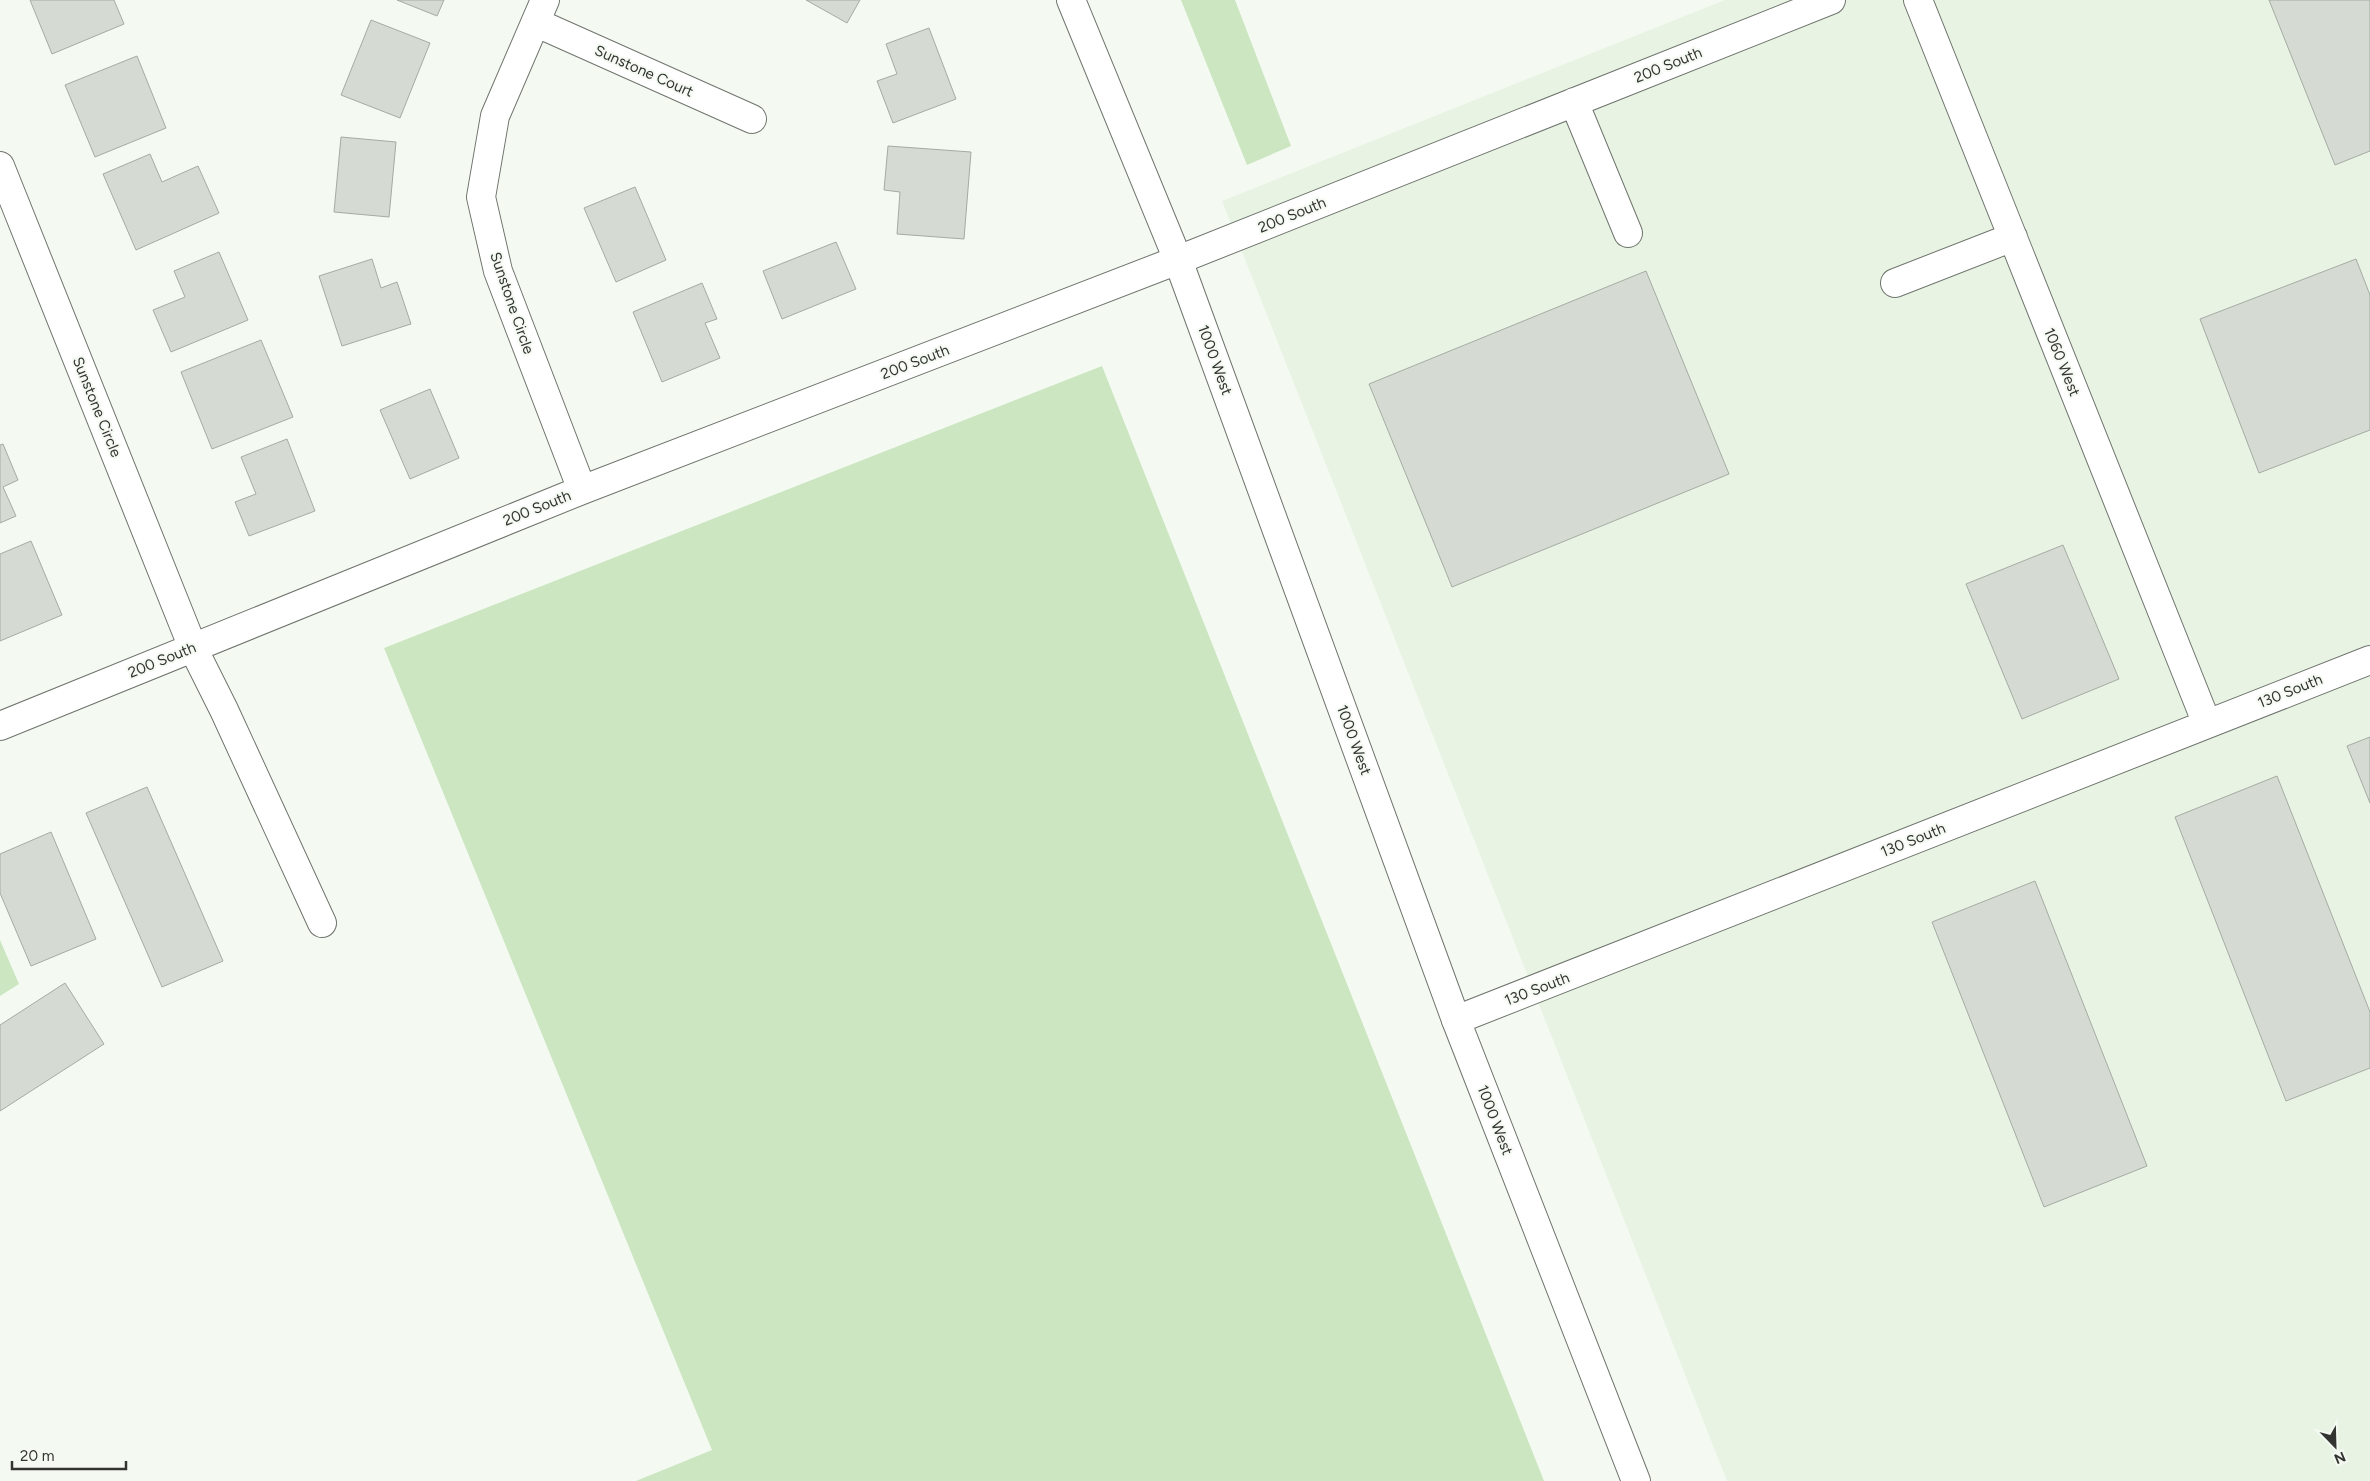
<svg xmlns="http://www.w3.org/2000/svg" width="2370" height="1481" font-family="Figtree,sans-serif">
<rect width="100%" height="100%" fill="#f4faf2"/>
<path fill="#e8f3e4" d="M1725,0H2370V1481H1727L1222,201Z"/>
<path fill="#cbe6c0" d="M1181,0H1235L1291,146L1247,165Z
M1102,366L1544,1481H636L712,1450L384,648Z
M0,940L19,984L0,996Z"/>
<path fill="#d5dbd2" stroke="#a5aba3" d="M30,0H114L124,24L52,54Z
M397,0H444L437,16Z
M806,0H860L847,23Z
M2269,0H2370V151L2335,165Z
M371,20L430,43L400,118L341,95Z
M929,28L956,99L893,123L877,81L897,74L886,44Z
M137,56L166,128L95,157L65,85Z
M341,137L396,142L389,217L334,212Z
M888,146L971,152L964,239L897,234L900,192L884,190Z
M150,154L162,182L198,166L219,213L136,250L103,174Z
M635,187L666,260L616,282L584,208Z
M836,242L856,289L782,319L763,271Z
M219,252L248,320L171,352L153,310L185,297L174,271Z
M372,259L381,288L397,282L411,324L342,346L319,276Z
M2356,259L2370,295V430L2259,473L2200,319Z
M1646,271L1729,474L1452,587L1369,384Z
M702,283L717,319L705,323L720,358L662,382L633,312Z
M261,340L293,417L212,449L181,372Z
M430,389L459,458L410,479L380,410Z
M287,439L315,511L249,536L235,502L256,494L241,457Z
M3,444L18,480L3,487L16,516L0,523V445Z
M31,541L62,615L0,641V554Z
M2063,545L2119,679L2022,719L1966,584Z
M2370,737V803L2347,746Z
M2277,776L2370,1012V1068L2286,1101L2175,817Z
M147,787L223,961L162,987L86,813Z
M51,832L96,939L31,966L0,893V854Z
M2035,881L2147,1166L2044,1207L1932,922Z
M65,983L104,1044L0,1111V1025Z"/>
<g fill="none" stroke-linecap="round" stroke-linejoin="round">
<defs>
<path id="minor" d="M545,0L495,116L481,197L498,271L582,490
M1918,0L2207,724
M537,23L752,119
M1574,102L1628,233
M0,166L193,648L224,710L322,923
M1895,283L2013,237
M0,726L582,490L1178,260L1831,0
M1456,1020L2370,660"/>
<path id="major" d="M1071,0L1178,260L1456,1020L1636,1481"/>
</defs>
<use href="#minor" stroke="#6f756d" stroke-width="30"/>
<use href="#major" stroke="#6f756d" stroke-width="30"/>
<use href="#minor" stroke="#fff" stroke-width="28"/>
<use href="#major" stroke="#fff" stroke-width="28"/>
</g>
<g text-anchor="middle" dominant-baseline="central" stroke-width="4" stroke-linejoin="round" paint-order="stroke">
<g font-size="15" fill="#323431" stroke="#f4faf2">
<text transform="translate(1668 65) rotate(-22)">200 South</text>
<text transform="translate(644 71) rotate(24)">Sunstone Court</text>
<text transform="translate(1292 215) rotate(-22)">200 South</text>
<text transform="translate(512 303) rotate(71)">Sunstone Circle</text>
<text transform="translate(1215 360) rotate(70)">1000 West</text>
<text transform="translate(915 362) rotate(-21)">200 South</text>
<text transform="translate(2062 362) rotate(68)">1060 West</text>
<text transform="translate(97 407) rotate(68)">Sunstone Circle</text>
<text transform="translate(537 508) rotate(-22)">200 South</text>
<text transform="translate(162 660) rotate(-22)">200 South</text>
<text transform="translate(2290 691) rotate(-22)">130 South</text>
<text transform="translate(1354 740) rotate(70)">1000 West</text>
<text transform="translate(1913 840) rotate(-22)">130 South</text>
<text transform="translate(1537 989) rotate(-21)">130 South</text>
<text transform="translate(1495 1120) rotate(69)">1000 West</text>
</g>
</g>
<g transform="translate(2335 1446) rotate(157)" stroke="#f4faf2" stroke-width="4" paint-order="stroke">
<path d="M0-4L9 19L0 12L-9 19Z" fill="#323431"/>
<text y="-8" font-size="14" font-weight="bold" text-anchor="middle" fill="#323431">N</text>
</g>
<path d="M12 1461v8h114v-8" fill="none" stroke="#323431" stroke-width="2.5"/>
<text x="20" y="1461" font-size="15" fill="#323431" stroke="#f4faf2" stroke-width="4" paint-order="stroke">20 m</text>
</svg>
